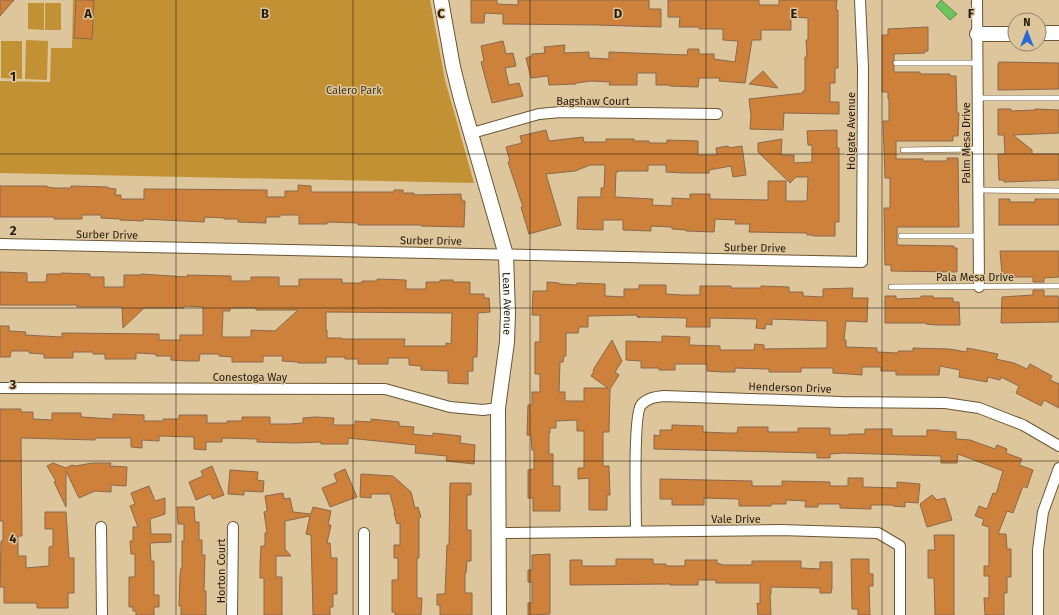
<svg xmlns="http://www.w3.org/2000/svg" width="1059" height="615" font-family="'Fira Sans',sans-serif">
<rect width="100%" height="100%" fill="#ddc59c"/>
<path fill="#c19134" d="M73,0H430L445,80L474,183L0,173V81L50,82L51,48H72Z
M28,3H44V30L28,29Z
M45,3H61V30H45Z
M26,40L48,41L47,80L25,79Z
M1,41H22V79L1,78Z"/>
<path fill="#6fc35f" stroke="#599146" d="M941,0L957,14L950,20L936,6Z"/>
<path fill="#cd813a" stroke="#8a684c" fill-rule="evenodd" d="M0,0H14L0,16Z
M76,0H94L92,39L74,38Z
M471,0H497V4L518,5V0H649V9H661V27L596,25L503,24V14L485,13L484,23H471Z
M668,0H759V5H779V0H837L836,10H838V68H835V83H830V102H839V114L784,113L783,130L750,129L751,116L749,99L803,93V91L805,90V57H807L806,40H808V18L791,17V30H761V40H752L745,83L719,81L720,78H699L698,87L670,86V85H656V73H637V85H609L610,82L591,81L576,83V84L549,85L548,76L531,78L526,58L532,56V54L545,53L544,47L565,45L564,53L589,52V58L609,59V52L687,55L688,49H699V54H714V59L735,62L738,41L723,40V29H699V27H679L680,17H668Z
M928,27V51H925V53L894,54V60L892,63L894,66V72H920V74H950V76H956L957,113H959L958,136H953V141H896V159H923V161H947V158H958L959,227H897V245L954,246V248H957V272L891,271V265H885L884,208H890V178H885L883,121H889V99H888V92H882V35H888V29Z
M503,41L506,54L513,53L516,66L505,68L509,85L519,83L523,96L492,103L481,62L484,61L481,46Z
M999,62L1059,63V89L998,90V64Z
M763,71L778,88L749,84Z
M998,109H1011V111L1035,110V109L1059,110V133L1013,135L1032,150V154H1059V180L1004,182V180H999L998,154H1005L1004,135H998Z
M546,130L549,141L583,137L584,142H606V139H634V141H649V143H667V140L698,141V155H717L716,148L728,146L729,148L742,146L746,175L733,177L731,166L709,170V173H683L666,172V165H648V171H618V172H616L615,197L653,199L652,205L672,206V198L690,199V194H710V199L768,200V181H786V201H806L807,200L808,177H796L790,183L758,152V143L782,139L781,155H794V163L812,162V145H808L807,131L837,130V148H839V222H835V236H813V235H807V233L749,232L750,224H735L736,220L715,219L714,232L686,231V230L672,229V227L651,226V231L623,230V220H603V230L577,229L578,197H601V188H604L605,165H590L575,171L546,174L561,225L529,234L521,207H523L508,162L510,161L506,147L522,143L520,136Z
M298,185L311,186V191L312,192H394V190H403V193H414V195L461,194V199H462V201H465L464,227L421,226V225H358V223L327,222V224H299V215H280V217H266V223L238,222V219H224V218L205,217L204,222L143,219V221L120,220V219L101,218V215H82V219H54V217H0V186H47V187L54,188H71V186L108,187V188L116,189L115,195H121V199H144V189H152L267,190V197H285V191H298Z
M999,199H1010V202H1035V199H1059V225H999Z
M1000,251H1059V277L1044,278V282H1033V277H1008V274H1002Z
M0,272L27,273V282H46L47,274H61V273L90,274V277H104V287H124V275H141V274L187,277V275L231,276V281H251V277H279V286H299V279H342V283H362V281H377V279L406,280V289H426V282H440V280H453V282H470V294H484V298H489L490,312L478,313L477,357H473V371H468V384L448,383V371L421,370V366L409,365V358H388V364H358V359H345V357H326V363H298V362L282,361L283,356H263V362H232V357L219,356V354H200L199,361H187L171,360V356H156V354L136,353V359H105V354H93V352H73V358H44V354L29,353V351H11L10,357H0V326H9V331L26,332L25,335L62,337V333L159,334V340H180V335H203V307L184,306V308H144L123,328L122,307H77V305H0ZM230,308H256V310H298L275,331L251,330V337H222L223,311H230ZM326,312L452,313L451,344L446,343V346H404L405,339H342V338H327V330H326Z
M547,282L559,283V284L577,285V283L605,284V296L624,297V289H639V285H666V294L681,295H700V286H731V288H761V286L789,287V292H803V296L823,297V289L853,288L852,298H868L867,322L846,321L844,340H846V347L877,348V352L898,353V351H913V348L949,349L967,352V348L998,354L996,359L1014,363L1027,369L1030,364L1052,376L1050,380L1059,384V408L1044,400L1041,406L1016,393L1019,386L1001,377L1000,380L988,377L987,382L971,379L959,377L960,370L940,366L939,375H896V371H881V367H862V375L849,374L833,373V368H801V372H769V369L735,368V372H723L707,371V364H675V370H659V368H641V361L626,360V341L662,342V336L690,337L689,345L720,346V350H754L755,344L764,345V349L827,348V321L772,319V325L766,324L765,329L756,328L757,319L710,318V327H686L687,318H685L638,317H640H637V315L588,316V327H579L578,333H566V356H564L563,362H560L559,392H565V401H584V388H608L591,376L594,371L593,370L612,340L622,361L615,372L619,375L610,389L609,432H603V466H609L610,495H607V510H589V478L578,479V468H584V431H577V420L556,421V428H550V433H549V454H553V486H560V511H533V498H528V470L534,469V450H532L531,435H527L528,405H532V392H540V374H535V342H540V315H532L533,291H547Z
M1033,290H1044V296H1058V298H1059V322L1001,323L1002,297L1033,295Z
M885,296H896V299L921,298V296H933V298H953V302H959L960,325H937L926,324V323H885Z
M0,409H21V412H33V419L52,420V413H81V417L113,419V414L144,415V421H163V419H179V415H207V423H227V421H242V417H270V424H290L303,423V418L315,417L334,418L333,425H355V421L371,422V419L399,422V426L414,427L413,434L433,436V433L461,436L460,443L475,445L474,464L446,461L447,456L415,453L416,445L348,438V444H321V442L295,443L257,442V439L222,438V442H206V450L194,449V437L159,436V441L142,440V448L131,447V438H95V440L21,438L22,536H18V556H26V568L49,566V547L53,546V529H45V512H66L69,558H74V593H68V608H37V603H4V587H0L1,541H3V521H0Z
M672,425L703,426V432L726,433H737L738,427H768V432H798V428H830V435H849V434H865V429H892V436H927V430H939V431L956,432V439L970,440L995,449L997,445L1007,449L1006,453L1022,459L1019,465L1033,470L1027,488L1023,486L1013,513L1007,511L998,534H1006L1007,549H1011V577H1007V593H1004V615H985L984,598H989V576H984V566H989V527L982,525L984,519L975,516L979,506L987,509L993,493L996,494L1003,471L958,454L957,463H941V456L844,453L830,454V458H817V453L654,449V435L660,436V430H672Z
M53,463L66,468L72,465L76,466L92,463H111L110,466L127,467L126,486L111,485V492L95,491L79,498L66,471V507L54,482L56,481L47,466Z
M212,466L224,495L213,499L210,494L196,500L189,482L203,476L201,471Z
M345,469L357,497L330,507L322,488L337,482L334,474Z
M230,470L258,472L257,480L264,481L263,492L244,491V495L228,494Z
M361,474L393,476L411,492L415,508L418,507L421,517L419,518V558H417V598H422L421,615H395V612H392V580H398V558H394V545H400V523L397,524L394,513H395L390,494H371V498L360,497Z
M848,478H863V487L897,488V482L920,484L918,503L905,502V507L893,506V505H871V509L840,508V504H818V507H805L806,501L786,500V504H771V506H739V499L704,498V505H672V499H660V479L752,481V486H782V481L830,482V486H848Z
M450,483H471V495H467V530H471V561H467L466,573H465V593H472V615H440V605H437V594H445L447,545H449Z
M149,486L155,501L165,498V514L150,519L151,534H171V542L150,543L151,561H154V595H159V607H154V615H136V611H133V607H129V577H135V554H131L130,541H133V527H138L130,506L135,504L131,493Z
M283,493L284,499L290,498L293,512L311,514L313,507L331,511L328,525H331L327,543H330L331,558H337V594H333V607H330V615H313L311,535L306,534L310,516L285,521V549L291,556H276V577H282V615H264V578H260V566L261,546H265V533H267L264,512L267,511V509L265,496Z
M932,495L937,500L945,498L952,520L927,527L920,504Z
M177,507H194L195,522H199V540H202V555H205L204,591H206V615H181V606H179L180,575L181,568H182V541H184V524H178Z
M934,535H954V615H935L934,578H928V550H935Z
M550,554V614L528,615V603H532V582H528V570H532V555Z
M616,559H653V564H666V566H685V560H717V563L723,565H752V561H801V568L820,569V562H832V588L831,593H820V588L771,587V594H770L771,615H758L757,603L760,604V583H716V580H698V585H670V584L570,585V560H582V566H616Z
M851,559H869V573L870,574H873V586H869L870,615H858V609H852Z"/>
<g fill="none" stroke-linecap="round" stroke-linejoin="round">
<defs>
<path id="lane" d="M896,63H978
M978,98H1059
M903,150L978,149
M978,190L1059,191
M901,236H979
M891,287L1059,286"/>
<path id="street" d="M977,0L979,287
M472,133L539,114L561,112L717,114
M0,244L862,262L863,68L860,0
M0,388L385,389L450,407L483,410L498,408
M101,527L102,615
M636,531C636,513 633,415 641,405C647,398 655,397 664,396L841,402L945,403L979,408L1023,425L1059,446
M364,533V615
M499,533L780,530L878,533L900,546V615
M232,615L233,527
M1038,615V550L1043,512L1059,468"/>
<g id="secondary">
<path id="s1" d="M441,0L453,67L461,99L506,255L508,313L507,342L498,408L499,615"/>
<path d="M1039,33H1059"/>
<path d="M977,34H1015"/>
</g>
</defs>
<use href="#lane" stroke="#6b5631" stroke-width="6"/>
<use href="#street" stroke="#6b5631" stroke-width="12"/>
<use href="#secondary" stroke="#6b5631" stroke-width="16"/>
<use href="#lane" stroke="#fff" stroke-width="5"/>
<use href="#street" stroke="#fff" stroke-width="10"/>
<use href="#secondary" stroke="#fff" stroke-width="14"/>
</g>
<path fill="none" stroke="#251c0d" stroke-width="1" stroke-opacity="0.55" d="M176,0V615M353,0V615M530,0V615M706,0V615M882,0V615M0,154H1059M0,308H1059M0,461H1059"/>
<g text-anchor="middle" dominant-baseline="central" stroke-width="3" stroke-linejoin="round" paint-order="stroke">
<g font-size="11" fill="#3f331e" stroke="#ddc59c">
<text x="354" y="90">Calero Park</text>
</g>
<g font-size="11" fill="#251c0d" stroke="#ddc59c">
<text x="593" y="101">Bagshaw Court</text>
<text transform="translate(851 131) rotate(-90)">Holgate Avenue</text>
<text transform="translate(966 143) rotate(-90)">Palm Mesa Drive</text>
<text transform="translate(107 235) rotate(1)">Surber Drive</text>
<text transform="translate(431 241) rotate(1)">Surber Drive</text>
<text transform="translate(755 248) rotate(1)">Surber Drive</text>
<text x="975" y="277">Pala Mesa Drive</text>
<text stroke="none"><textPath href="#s1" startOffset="312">Lean Avenue</textPath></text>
<text x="250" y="377">Conestoga Way</text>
<text transform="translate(790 388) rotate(2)">Henderson Drive</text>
<text x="736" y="519">Vale Drive</text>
<text transform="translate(221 571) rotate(-90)">Horton Court</text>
</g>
</g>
<g font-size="13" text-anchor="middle" font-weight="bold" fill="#251c0d" stroke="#ddc59c" stroke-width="3" stroke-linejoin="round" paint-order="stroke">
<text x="88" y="18">A</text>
<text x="265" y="18">B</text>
<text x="441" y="18">C</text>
<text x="618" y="18">D</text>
<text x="794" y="18">E</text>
<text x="971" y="18">F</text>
<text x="13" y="81">1</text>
<text x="13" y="235">2</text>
<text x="13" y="389">3</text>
<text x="13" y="543">4</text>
</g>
<g transform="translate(1027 32)"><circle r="19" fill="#ddc59c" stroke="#938163"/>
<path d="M0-3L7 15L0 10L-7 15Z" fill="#2868d5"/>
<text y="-6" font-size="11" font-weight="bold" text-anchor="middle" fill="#251c0d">N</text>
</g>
</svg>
